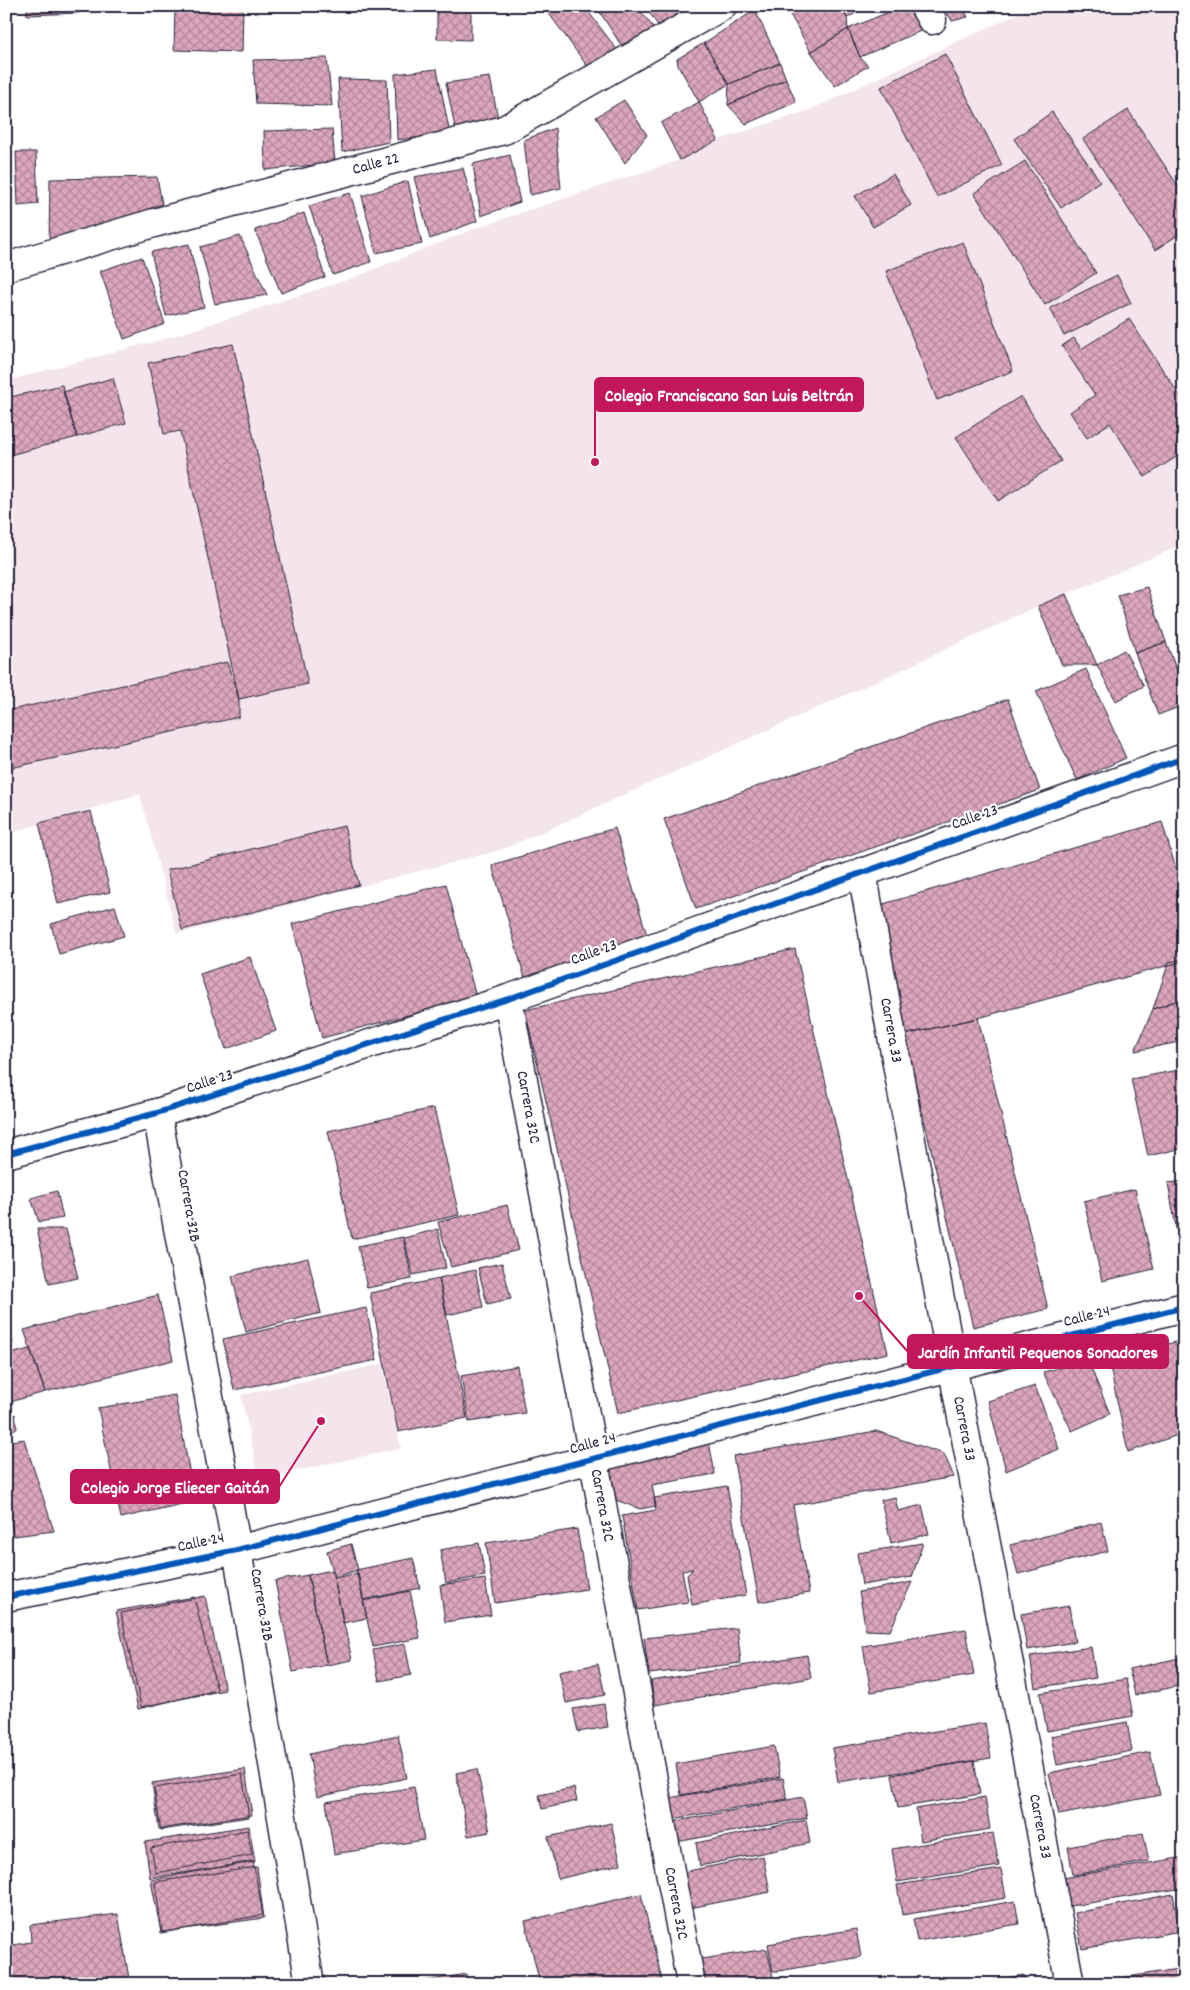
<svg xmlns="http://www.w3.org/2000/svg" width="1190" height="1990" font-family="Dekko,sans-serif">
<defs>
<pattern id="building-cross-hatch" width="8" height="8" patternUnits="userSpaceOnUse" patternTransform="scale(1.25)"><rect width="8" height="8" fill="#dca6bc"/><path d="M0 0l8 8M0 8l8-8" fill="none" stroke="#b2879a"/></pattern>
</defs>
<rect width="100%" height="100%" fill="#fff"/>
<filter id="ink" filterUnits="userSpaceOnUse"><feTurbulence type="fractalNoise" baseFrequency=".02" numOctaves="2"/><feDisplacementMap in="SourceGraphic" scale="10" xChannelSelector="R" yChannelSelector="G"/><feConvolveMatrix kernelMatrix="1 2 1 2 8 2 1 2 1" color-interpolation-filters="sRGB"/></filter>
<g filter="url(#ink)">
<path fill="#f4e4eb" d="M1034,6H1184V544L1038,606L910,666L504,849L177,934L140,794L6,834V381L171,337L353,278L476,228L680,160L718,140L805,112Z
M382,1364L401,1448L259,1479L241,1395Z"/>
<path fill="url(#building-cross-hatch)" stroke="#22223b" d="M27,6H78L79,13L27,15Z
M175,6H243L242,52L174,50Z
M437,6H471V40L437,39Z
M547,6H584L618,51L590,70L545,8Z
M596,6H637L655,30L621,45Z
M645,6H687L691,14L663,33Z
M840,6L847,18L848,29L811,52L786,7Z
M840,6H868L847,18Z
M903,6H912L923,30L860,57L848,29Z
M944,6H962L968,17L952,21Z
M755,10L780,63L729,84L704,43Z
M848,29L860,57L868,66L835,86L811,52Z
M704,43L729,84L699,102L678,65L677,59Z
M945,54L1002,165L937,197L881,87Z
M327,58L332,106L256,104L253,60Z
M780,63L786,79L728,105L729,84Z
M437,69L450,134L397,140L395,74Z
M490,77L499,124L456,132L446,83Z
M338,79L387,80L389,142L342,152Z
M786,79L796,102L746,124L728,105Z
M624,100L647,135L625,163L596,117Z
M699,102L718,140L680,160L661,123Z
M1128,110L1184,195V231L1155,250L1083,139Z
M1052,112L1100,181L1061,208L1014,139Z
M555,128L561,188L530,195L524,140Z
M332,129L335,163L265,170L264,131Z
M16,152H36L38,204L18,206Z
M510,155L520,202L481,216L473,164Z
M1025,161L1096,273L1045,305L974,193Z
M463,168L477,221L430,239L414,177Z
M893,174L911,205L873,227L855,196Z
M157,177L162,204L49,246L50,179Z
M408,181L422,244L376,253L362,196Z
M350,193L371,262L333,275L309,206Z
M304,213L325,277L281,293L255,230Z
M240,236L267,295L215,304L200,247Z
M963,242L1013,371L937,400L886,271Z
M189,244L204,307L166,316L151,252Z
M142,257L165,324L124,339L100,271Z
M1117,275L1131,303L1064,336L1050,308Z
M1129,319L1184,402V452L1145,477L1110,423L1087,438L1070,412L1095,395L1062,346L1074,338L1081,349Z
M233,344L308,684L239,699L180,431L164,434L148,363Z
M113,378L126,423L77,437L63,392Z
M62,385L77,437L6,456V398Z
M1021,396L1061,461L998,501L956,437Z
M1147,587L1166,642L1135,653L1118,595Z
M1066,594L1097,665H1062L1038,606Z
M1166,642L1184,690V705L1158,715L1135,653Z
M1124,650L1144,686L1116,701L1097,665Z
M227,662L239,699V717L6,769V711Z
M1086,669L1126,758L1077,780L1036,691Z
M1008,699L1040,790L696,909L664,819Z
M91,811L110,892L58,904L39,823Z
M1162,822L1184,896V961L978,1018L904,1035L873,907Z
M344,826L359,885L182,930L167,870Z
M615,828L649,942L525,978L492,865Z
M446,884L476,997L322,1038L292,924Z
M115,906L124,936L59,954L51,924Z
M795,949L888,1353L618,1413L525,1010Z
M250,957L276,1031L226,1049L200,974Z
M1184,959V998L1153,1009L1169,962Z
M1184,998V1041L1135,1051L1153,1009Z
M978,1018L1048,1309L973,1327L904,1035Z
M1184,1069V1148L1148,1156L1131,1079Z
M434,1108L459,1215L352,1239L328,1131Z
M1184,1181V1261H1182L1168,1183Z
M1135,1189L1154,1269L1102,1281L1084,1201Z
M57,1191L63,1218L39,1222L31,1198Z
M507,1205L519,1250L451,1267L438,1222Z
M37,1229H66L78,1278L49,1284Z
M438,1229L446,1268L413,1275L404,1238Z
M403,1237L412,1279L367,1288L358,1246Z
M308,1258L321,1313L246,1332L232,1276Z
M502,1263L511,1299L487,1304L478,1268Z
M475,1270L483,1307L447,1315L439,1278Z
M439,1279L467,1418L398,1432L370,1293Z
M158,1295L173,1360L45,1392L24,1330Z
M366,1308L377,1360L234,1390L223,1339Z
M6,1314H9L13,1343L6,1345Z
M1184,1340V1433L1128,1452L1108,1358Z
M30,1349L45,1392L6,1403V1355Z
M1088,1361L1110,1414L1072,1431L1043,1372Z
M517,1366L525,1413L469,1422L461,1376Z
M1035,1386L1059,1449L1006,1471L988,1401Z
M175,1395L195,1501L121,1518L98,1408Z
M15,1414L17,1429L6,1431V1415Z
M876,1431L944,1454L954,1477L793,1505L809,1593L759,1602L733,1456Z
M24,1439L54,1531L14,1536L6,1508V1442Z
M709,1442L715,1474L652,1485L656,1506L640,1509L616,1500L609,1460Z
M727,1486L746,1595L692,1605L687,1575L693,1569L682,1571L688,1602L638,1610L622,1516L656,1510L654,1498Z
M895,1497L898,1511L922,1505L929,1534L891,1543L881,1500Z
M1101,1522L1108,1551L1018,1574L1010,1545Z
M577,1529L587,1589L495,1603L486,1543Z
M479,1543L485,1576L446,1583L440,1550Z
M923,1543L912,1577L862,1585L857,1553Z
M351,1544L358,1570L335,1577L327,1551Z
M413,1558L420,1588L363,1600L356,1570Z
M332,1570L352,1660L327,1665L308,1575Z
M358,1573L367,1618L343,1623L334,1578Z
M308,1575L327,1665L293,1672L275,1581Z
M485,1579L491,1615L445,1622L440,1585Z
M912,1582L890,1631L866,1630L859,1592Z
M410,1591L420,1638L373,1647L363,1601Z
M205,1596L225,1690L141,1707L121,1613Z
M194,1597L217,1690L138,1709L116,1611Z
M1069,1606L1075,1642L1027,1650L1021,1614Z
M737,1628L741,1663L649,1674L644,1638Z
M966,1629L974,1675L871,1692L863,1646Z
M405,1644L411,1675L379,1681L373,1650Z
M1091,1647L1096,1678L1035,1688L1030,1656Z
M807,1655L811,1678L655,1705L651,1681Z
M1184,1657V1685L1135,1695L1129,1669Z
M598,1664L605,1695L566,1703L559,1672Z
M1126,1679L1133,1716L1047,1731L1040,1693Z
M604,1704L608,1727L578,1732L573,1709Z
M1127,1722L1132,1751L1057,1765L1051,1736Z
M985,1723L991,1758L838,1782L832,1748Z
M398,1735L407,1778L317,1797L309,1754Z
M774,1746L780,1777L681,1795L676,1764Z
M1150,1752L1160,1795L1059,1815L1049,1773Z
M974,1761L980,1794L898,1808L892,1775Z
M245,1769L252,1815L159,1829L152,1783Z
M477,1769L490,1832L468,1836L456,1773Z
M242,1774L249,1817L161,1830L154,1788Z
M783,1778L787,1799L673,1819L669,1798Z
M414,1787L424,1840L334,1854L326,1802Z
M574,1788L577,1801L542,1809L539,1795Z
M803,1797L807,1818L676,1842L672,1822Z
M985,1797L990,1829L921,1841L916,1809Z
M806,1820L810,1843L700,1866L696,1843Z
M611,1823L621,1864L558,1879L548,1837Z
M249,1826L255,1862L150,1878L145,1842Z
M247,1830L252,1855L156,1873L151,1848Z
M993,1833L999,1866L897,1882L892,1849Z
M1143,1833L1149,1861L1073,1875L1068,1847Z
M763,1856L770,1892L690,1908L683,1872Z
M1184,1857V1888L1070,1906L1063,1878Z
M253,1861L263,1915L161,1933L151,1880Z
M257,1867L264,1918L162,1932L155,1882Z
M1001,1869L1006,1898L902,1915L897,1885Z
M641,1894L663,1984H540L525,1921Z
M1173,1894L1180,1931L1082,1949L1075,1913Z
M1015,1901L1019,1924L917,1941L913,1919Z
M118,1914L130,1984H6V1946L31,1942L30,1925Z
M856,1929L861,1957L773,1972L768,1944Z
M767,1949L774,1982L701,1984L695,1960Z
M1184,1968V1984H1083Z
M466,1974L468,1984H407Z
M1024,1975L1026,1984H968Z"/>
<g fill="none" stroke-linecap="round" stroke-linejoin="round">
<defs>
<g id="minor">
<path d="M924,6L932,20"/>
<path id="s1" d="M6,267L154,223L504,130L722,6"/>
<path id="s2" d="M862,872L952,1365L1070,1984"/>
<path id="s3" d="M508,999L691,1984"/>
<path d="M157,1113L237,1550L310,1984"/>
<path d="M6,1154L157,1113L508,999L1184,758"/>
<path d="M6,1597L237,1550L1184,1307"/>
</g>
</defs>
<use href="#minor" stroke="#22223b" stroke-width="31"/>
<use href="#minor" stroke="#fff" stroke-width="28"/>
<defs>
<path id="cycleway" d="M6,1154L157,1113L508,999L1184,758
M6,1597L237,1550L1184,1307"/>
</defs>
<use href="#cycleway" stroke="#fff" stroke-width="9"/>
<use href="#cycleway" stroke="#0057b8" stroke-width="6"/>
</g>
</g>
<g text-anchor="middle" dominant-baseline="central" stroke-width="4.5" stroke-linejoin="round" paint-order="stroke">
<g font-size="16" fill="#22223b" stroke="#fff">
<text stroke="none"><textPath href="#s1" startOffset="384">Calle 22</textPath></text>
<text transform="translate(975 818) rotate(-19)">Calle 23</text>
<text transform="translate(594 953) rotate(-20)">Calle 23</text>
<text stroke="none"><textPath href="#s2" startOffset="161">Carrera 33</textPath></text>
<text transform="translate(210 1082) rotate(-18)">Calle 23</text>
<text stroke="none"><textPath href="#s3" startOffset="110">Carrera 32C</textPath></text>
<text transform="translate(188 1206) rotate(80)">Carrera 32B</text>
<text transform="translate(1087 1317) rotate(-14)">Calle 24</text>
<text stroke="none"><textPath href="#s2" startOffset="566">Carrera 33</textPath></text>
<text transform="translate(593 1444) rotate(-15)">Calle 24</text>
<text stroke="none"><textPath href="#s3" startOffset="515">Carrera 32C</textPath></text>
<text transform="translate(201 1543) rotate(-12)">Calle 24</text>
<text transform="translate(261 1605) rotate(80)">Carrera 32B</text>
<text stroke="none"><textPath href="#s2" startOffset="971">Carrera 33</textPath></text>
<text stroke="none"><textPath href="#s3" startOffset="920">Carrera 32C</textPath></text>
</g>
</g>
<path fill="none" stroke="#c2185b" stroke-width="2" d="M595 462L595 394M859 1296L908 1352M321 1421L279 1487"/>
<g fill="#c2185b" stroke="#fff" stroke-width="2">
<circle cx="595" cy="462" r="5"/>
<circle cx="859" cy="1296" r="5"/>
<circle cx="321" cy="1421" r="5"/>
</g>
<g fill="#c2185b" stroke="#c2185b" stroke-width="2">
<rect x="595" y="378" width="268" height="33" rx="5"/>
<rect x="908" y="1335" width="260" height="33" rx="5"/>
<rect x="71" y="1470" width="208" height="33" rx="5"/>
</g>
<g font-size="18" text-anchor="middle" font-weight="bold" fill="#fff">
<text x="729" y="401">Colegio Franciscano San Luis Beltrán</text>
<text x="1038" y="1358">Jardín Infantil Pequenos Sonadores</text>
<text x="175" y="1493">Colegio Jorge Eliecer Gaitán</text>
</g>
<rect width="1190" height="1990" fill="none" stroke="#fff" stroke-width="25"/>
<rect x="12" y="12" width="1165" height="1965" fill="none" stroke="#22223b" stroke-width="2" filter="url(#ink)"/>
</svg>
